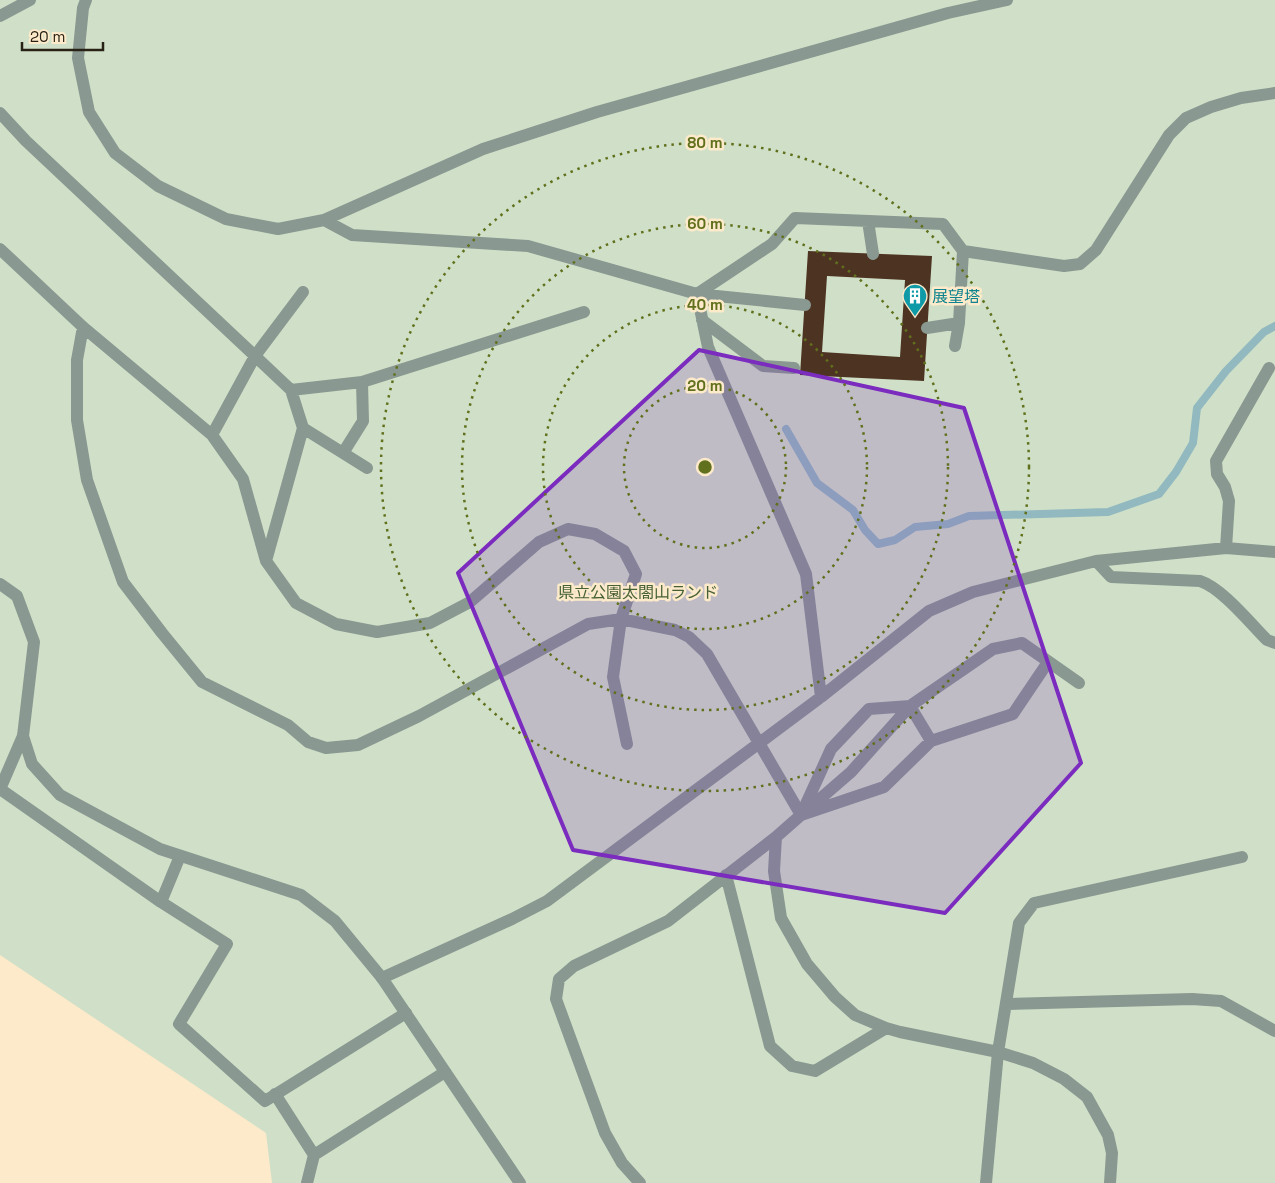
<svg xmlns="http://www.w3.org/2000/svg" width="1275" height="1183" font-family="'Space Grotesk','Noto Sans JP',sans-serif">
<rect width="100%" height="100%" fill="#fceaca"/>
<path fill="#d0e0c8" d="M0,0H1275V1183H272L266,1133L0,955Z"/>
<g fill="none" stroke-linecap="round" stroke-linejoin="round">
<path stroke="#92b9bf" stroke-width="8" d="M786,429L817,483L853,510L865,530L878,544L895,540L915,527L948,524L969,516L1108,512L1159,494L1176,472L1193,443L1197,408L1226,371L1264,332L1275,326"/>
</g>
<path fill="#4d3422" fill-rule="evenodd" d="M808,251L932,256L924,381L800,375ZM827,276L905,280L900,357L822,352Z"/>
<g fill="none" stroke-linecap="round" stroke-linejoin="round">
<path stroke="#899890" stroke-width="12" d="M86,0L83,8L78,58L89,112L115,153L158,186L226,219L278,229L324,220L483,149L597,112L948,13L1007,0
M0,16L30,0
M0,113L26,141L255,356L303,292
M324,220L352,235L528,246L697,294L708,347L806,574L821,697
M868,221L873,254
M0,249L83,327L212,435L243,479L266,561L296,603L336,624L377,632L430,623L470,602L539,542L568,529L595,534L624,551L636,574L621,619L613,677L627,744
M805,305L697,294L772,244L795,218L943,224L963,251L1064,266L1080,264L1096,250L1169,135L1186,118L1211,107L1241,98L1275,93
M702,320L763,366L794,368
M83,327L77,360V420L87,480L123,582L162,633L202,682L288,725L308,742L326,748L358,745L419,716L588,624L621,619L675,630L689,637L707,654L801,815L776,837L774,871L781,918L807,964L835,997L855,1015L886,1028L900,1032L998,1052L1033,1063L1064,1079L1087,1097L1108,1135L1112,1153L1110,1183
M927,328L959,323
M955,346L959,323L963,251
M291,390L303,428L367,468
M212,435L255,356L291,390L362,382L584,312
M343,453L363,421L362,382
M1226,548L1229,501L1225,487L1217,474L1216,461L1269,368
M266,561L303,428
M1096,561L1111,577L1200,581C1222,588 1250,623 1267,640L1275,643
M1048,662L1013,714L931,741L884,787L801,815L831,749L869,709L910,706L993,649L1022,643L1079,683
M23,736L0,789L161,902L227,944L179,1024L265,1101L406,1013
M806,811L851,772L910,706L931,741
M726,875L770,1046L792,1066L815,1071L886,1028
M161,902L180,856
M382,978L512,919L547,901L821,697L929,611L973,592L1096,561L1226,548L1275,552
M1006,1004L1192,999L1221,1001L1275,1031
M275,1094L314,1155L445,1072
M307,1183L314,1155
M640,1183L622,1163L605,1133L556,999L559,979L574,966L668,921L776,837
M986,1183L998,1052L1019,923L1034,903L1242,857"/>
<path stroke="#899890" stroke-width="12" d="M0,584L17,596L34,642L23,736L32,764L60,795L160,849L301,895L335,921L382,978L520,1183"/>
</g>
<path fill="#7b2cbf" fill-opacity="0.2" stroke="#7b2cbf" stroke-width="4" stroke-linejoin="round" d="M699,350L964,408L1081,763L945,913L573,850L458,573Z"/>
<g fill="none" stroke="#61701c" stroke-width="2.5" stroke-dasharray="2.5 5">
<circle cx="705" cy="467" r="81"/>
<circle cx="705" cy="467" r="162"/>
<circle cx="705" cy="467" r="243"/>
<circle cx="705" cy="467" r="324"/>
</g>
<defs>
<symbol id="building-pin" viewBox="-11 -11 22 30"><path d="M0 17L-7.5 6A9.5 9.5 0 1 1 7.5 6Z" fill="#0f9aa8" stroke="#fceaca"/><path d="M-4-6H4V6H1V3H-1V6H-4ZM-2.5-4.3h1.7v1.8h-1.7ZM.8-4.3h1.7v1.8H.8ZM-2.5-1h1.7V.8h-1.7ZM.8-1h1.7V.8H.8Z" fill="#fff"/></symbol>
</defs>
<g fill-rule="evenodd">
<use href="#building-pin" x="901" y="282" width="28" height="38"/>
</g>
<g text-anchor="middle" dominant-baseline="central" stroke-width="5" stroke-linejoin="round" paint-order="stroke">
<g font-size="16" fill="#0d838f" stroke="#fceaca" text-anchor="start">
<text x="932" y="296">展望塔</text>
</g>
<g font-size="16" fill="#466035" stroke="#fceaca">
<text x="638" y="592">県立公園太閤山ランド</text>
</g>
</g>
<circle cx="705" cy="467" r="8" fill="#61701c" stroke="#fceaca" stroke-width="2.5"/>
<g font-size="15" text-anchor="middle" font-weight="bold" fill="#61701c" stroke="#fceaca" stroke-width="5" stroke-linejoin="round" paint-order="stroke">
<text x="705" y="148">80 m</text>
<text x="705" y="229">60 m</text>
<text x="705" y="310">40 m</text>
<text x="705" y="391">20 m</text>
</g>
<path d="M22 42v8h81v-8" fill="none" stroke="#282216" stroke-width="2.5"/>
<text x="30" y="42" font-size="15" fill="#282216" stroke="#fceaca" stroke-width="4" paint-order="stroke">20 m</text>
</svg>
